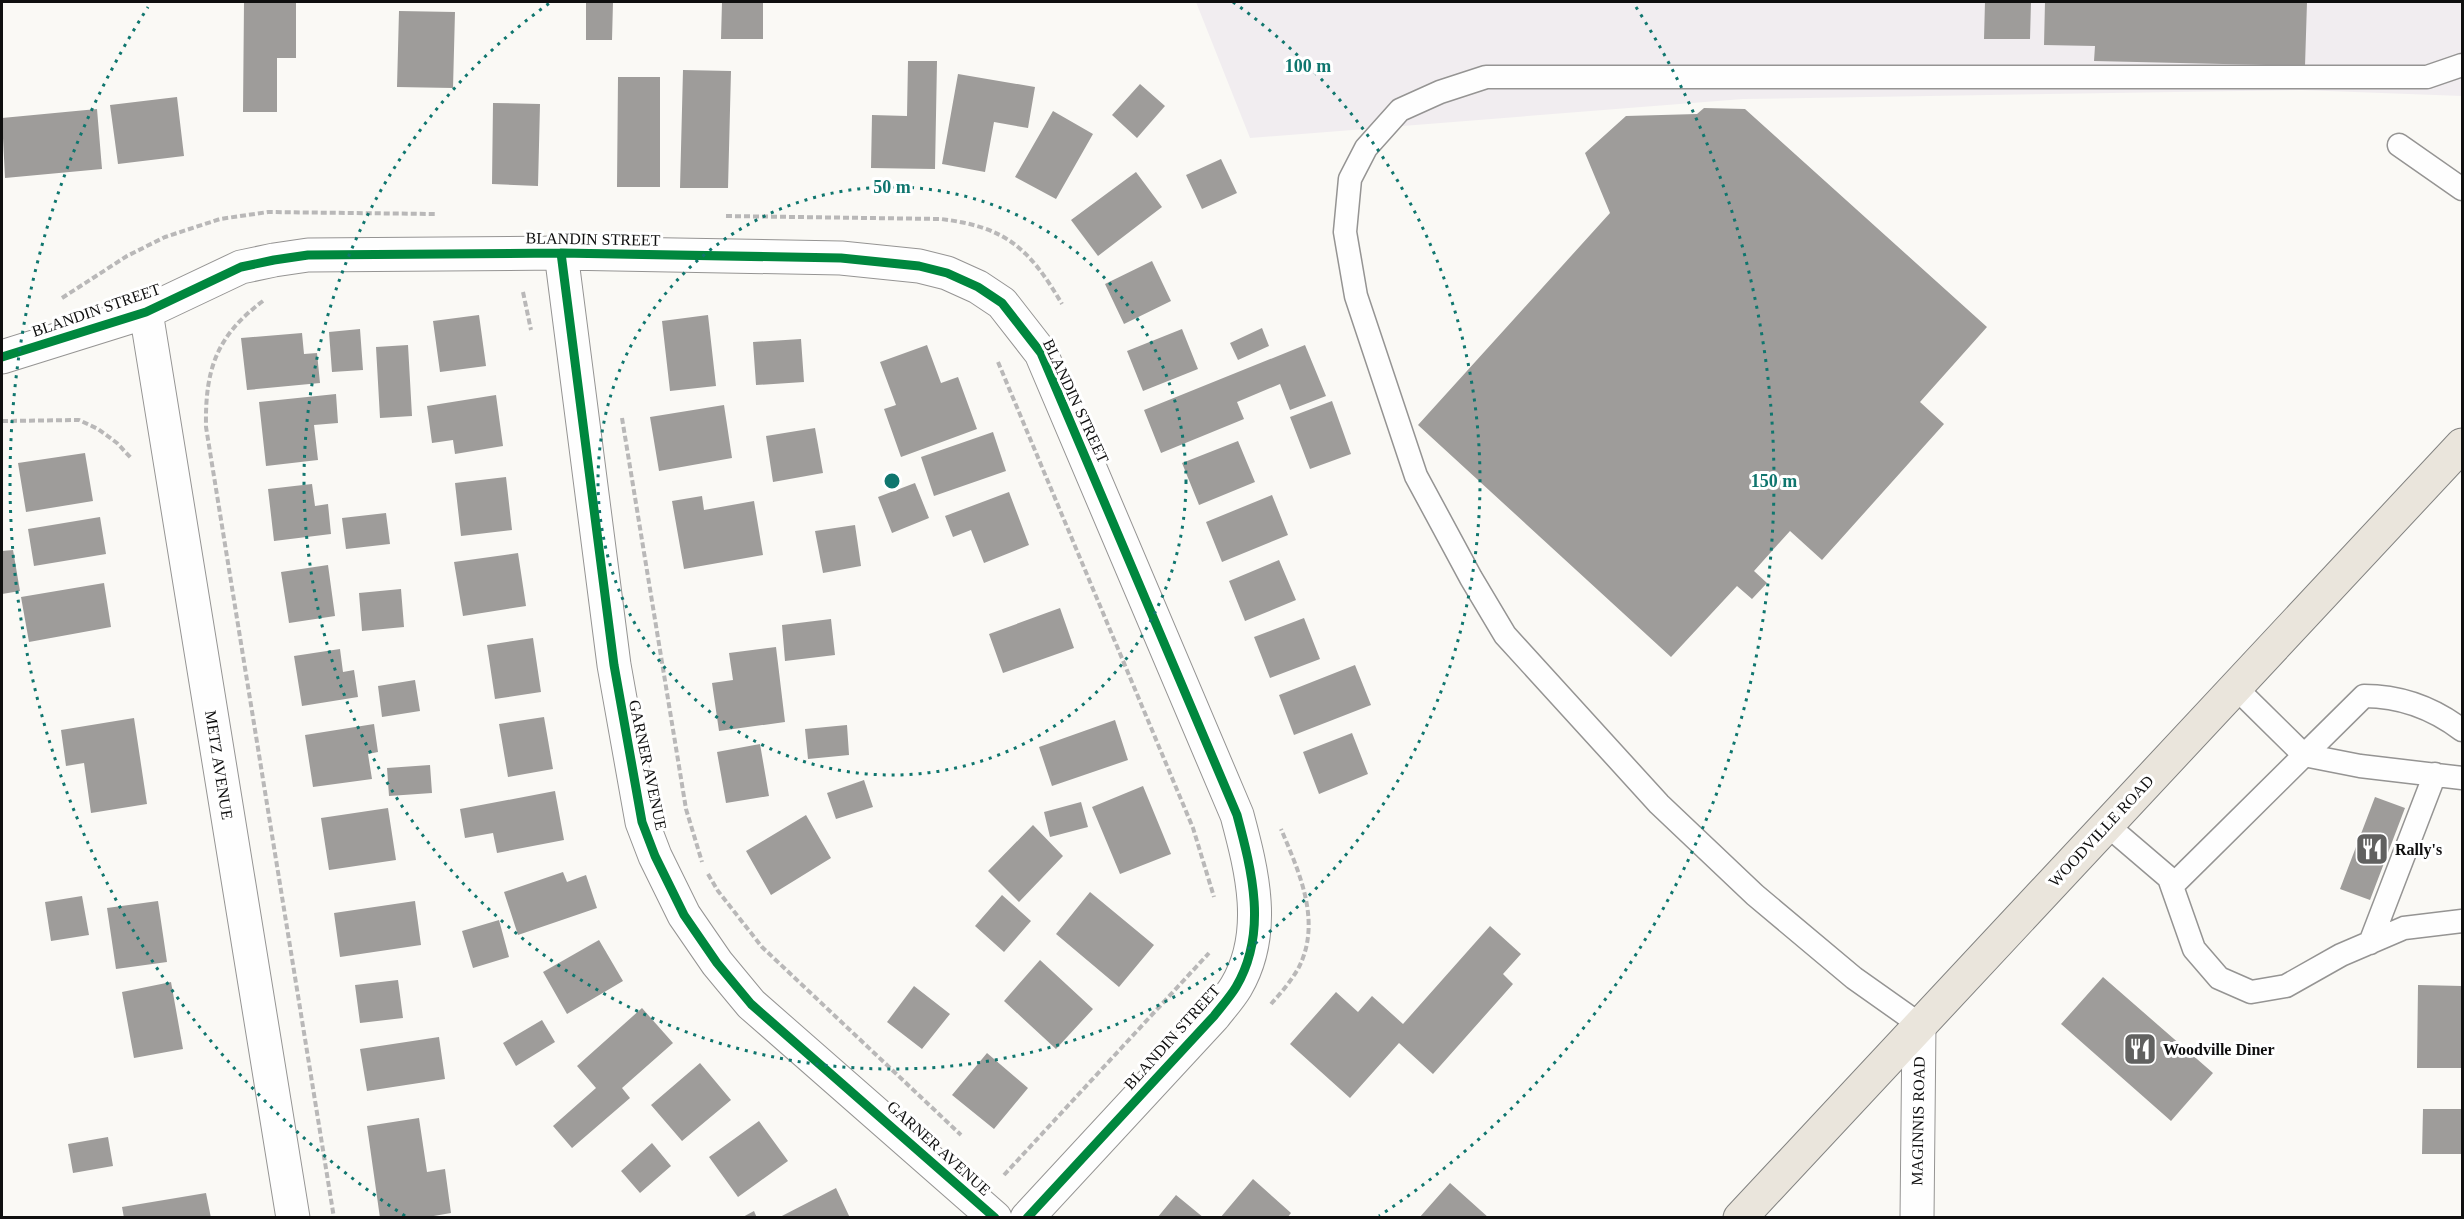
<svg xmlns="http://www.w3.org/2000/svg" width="2464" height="1219" font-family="'Times New Roman',serif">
<rect width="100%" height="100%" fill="#faf9f5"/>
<path fill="#f1edf0" d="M1196,2H2462V96L2301,90L1743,99L1250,138Z"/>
<path fill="#9e9c9a" d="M244,2H296V58H277V112H243Z
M586,2H613L612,40H586Z
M722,2H763V39H721Z
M1985,2H2031L2030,39H1984Z
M2045,2H2307L2305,66L2094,61L2095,46L2044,45Z
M399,11L455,12L453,88L397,87Z
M908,61H937L935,169L871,168L872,115L907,116Z
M683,70L731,71L728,188H680Z
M958,74L1035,87L1028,128L994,122L985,172L942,164Z
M618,77H660V187H617Z
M1140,84L1165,106L1137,138L1112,115Z
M177,97L184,156L118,164L110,105Z
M493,103L540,104L538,186L492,184Z
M1704,108L1745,109L1987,327L1920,402L1944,424L1822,560L1790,531L1754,571L1767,583L1752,599L1737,586L1671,657L1418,425L1610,213L1585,153L1626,116L1697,114Z
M97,109L102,169L5,178L2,118Z
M1053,111L1093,134L1056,199L1015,177Z
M1221,159L1237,193L1202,209L1186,175Z
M1136,172L1162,207L1098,256L1071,220Z
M1152,261L1171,301L1124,324L1105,284Z
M479,315L486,366L440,372L433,321Z
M708,315L716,386L670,391L662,321Z
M1262,328L1269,346L1238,360L1230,343Z
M360,329L363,370L332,372L329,332Z
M1182,329L1198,369L1143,391L1127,351Z
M302,333L304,354L317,353L320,383L247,390L241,338Z
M801,339L804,382L756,385L753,342Z
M408,345L412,416L380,418L376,347Z
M927,345L941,383L958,377L977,429L901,457L884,409L896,405L880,362Z
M1305,345L1326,396L1290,410L1280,384L1237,402L1244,419L1161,453L1144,410Z
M336,394L338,423L314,425L318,460L266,466L259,402Z
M496,395L503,446L455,454L453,440L432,443L427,406Z
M1332,401L1351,454L1310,469L1290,417Z
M724,405L732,458L659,471L650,417Z
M815,428L823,473L773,482L766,436Z
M993,432L1006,471L934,496L921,457Z
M1238,441L1255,482L1199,505L1182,463Z
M85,453L93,501L26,512L18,463Z
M506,477L512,530L461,536L455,483Z
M915,483L929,518L892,533L878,497Z
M312,484L315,506L328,504L331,534L274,541L268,489Z
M1009,492L1029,545L984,563L971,530L953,537L945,516Z
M1272,495L1288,535L1222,562L1206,522Z
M702,496L704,510L754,501L763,555L684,569L672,501Z
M386,513L390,544L346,549L342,518Z
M100,517L106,554L34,566L28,529Z
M855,525L861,566L823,573L815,531Z
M13,550L20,591L2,594V551Z
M518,553L526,606L463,616L454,562Z
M1279,560L1296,600L1245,621L1229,581Z
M328,565L335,616L289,623L281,572Z
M104,583L111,627L29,642L21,597Z
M401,589L404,627L362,631L359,593Z
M1060,608L1074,648L1003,673L989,634Z
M1304,618L1320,659L1270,678L1254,637Z
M831,619L835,655L785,661L782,625Z
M533,638L541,692L495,699L487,645Z
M776,647L785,722L719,731L712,683L733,680L729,653Z
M340,649L343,672L354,670L358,697L302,706L294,656Z
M1355,665L1371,705L1294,735L1279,695Z
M415,680L420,711L382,717L378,686Z
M544,717L553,769L508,777L499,724Z
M134,718L147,804L91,813L84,763L66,766L61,730Z
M1115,720L1128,760L1052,786L1039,747Z
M374,724L378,752L368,754L372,779L313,787L305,735Z
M847,725L849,755L808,759L805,729Z
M1352,733L1368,774L1319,794L1303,752Z
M760,744L769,796L726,803L717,752Z
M430,765L432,793L389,796L387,768Z
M864,780L873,807L836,819L827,793Z
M1143,786L1171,854L1120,874L1092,807Z
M555,791L564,840L497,853L493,833L465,838L460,809Z
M2375,797L2405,808L2370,900L2340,889Z
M1081,802L1088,827L1050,837L1044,812Z
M388,808L396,860L329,870L321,818Z
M806,815L831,858L771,895L746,851Z
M1033,825L1063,856L1019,902L988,871Z
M563,872L567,882L586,875L597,908L518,935L504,892Z
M1090,892L1154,945L1119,987L1056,934Z
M1002,895L1031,921L1004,952L975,926Z
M82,896L89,935L51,941L45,902Z
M158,901L167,962L116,969L107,908Z
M415,901L421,945L340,957L334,913Z
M499,920L509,957L473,968L462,931Z
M1490,926L1521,954L1503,974L1513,984L1433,1074L1399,1043L1350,1098L1290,1044L1336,992L1358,1012L1372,996L1403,1024Z
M599,940L623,981L567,1014L543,972Z
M1040,960L1093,1009L1056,1049L1004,1001Z
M2103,977L2213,1073L2171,1121L2061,1024Z
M398,980L403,1018L360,1023L355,985Z
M171,982L183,1049L134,1058L122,992Z
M2418,985L2462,986V1068H2417Z
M914,986L950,1014L922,1049L887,1022Z
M642,1008L673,1043L622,1088L630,1098L572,1148L553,1126L596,1088L577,1066Z
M542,1020L555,1042L516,1066L503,1043Z
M439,1037L445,1079L367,1091L360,1049Z
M987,1053L1028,1088L994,1129L952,1095Z
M700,1063L731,1100L682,1141L651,1105Z
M2423,1109H2462V1154H2422Z
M419,1118L427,1172L445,1169L451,1213L422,1218H380L367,1126Z
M759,1121L788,1161L738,1197L709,1157Z
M108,1137L113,1166L73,1173L68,1144Z
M652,1143L671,1166L640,1193L621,1171Z
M1253,1179L1291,1213L1287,1218H1220Z
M1450,1183L1489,1218H1419Z
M836,1188L850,1218H778Z
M206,1193L211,1218H124L122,1207Z
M1176,1195L1204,1218H1157Z
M754,1211L757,1218H741Z"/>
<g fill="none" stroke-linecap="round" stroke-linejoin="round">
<defs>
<path id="service" d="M2399,145L2462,189
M2235,687L2304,755L2360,766L2462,778
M2107,825L2169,878L2194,949L2219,978L2251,992L2286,986L2341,955L2404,928L2462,921
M2172,886L2364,696C2401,696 2433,708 2462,730
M2370,943L2435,774
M1919,1024L1854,978L1755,895L1659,804L1505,635L1471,578L1416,476L1356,296L1345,232L1350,179L1366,148L1400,110L1440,92L1486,77H2427L2462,65"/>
<path id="minor" d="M561,253L614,665L642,822L655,856L684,915L717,963L751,1004L995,1218
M146,312L293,1218
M2,357L146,312L241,267L274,260L308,255L561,253L841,258L919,266L947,273L978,287L1002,303L1041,353L1237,815C1252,871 1268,933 1236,987C1230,997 1221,1007 1214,1016L1027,1218
M1917,1218L1919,1024"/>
<path id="primary" d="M1740,1218L2462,445"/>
</defs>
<use href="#service" stroke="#959493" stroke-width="25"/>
<use href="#minor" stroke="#959493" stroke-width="35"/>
<use href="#primary" stroke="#828280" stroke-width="35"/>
<path stroke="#b9b8b8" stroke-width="4" stroke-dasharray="6 3" stroke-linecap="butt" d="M726,216L941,219C1006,227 1029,248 1062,304
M523,292L531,330
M62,298L127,256L165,237L220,219L268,212L436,214
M263,301C216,336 205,370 206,427L334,1218
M998,362L1193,828L1214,897
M622,418L686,809L702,862
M2,421L79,420L98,429L117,443L131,458
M708,874L718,891L762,947L961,1135
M1271,1004C1281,993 1292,980 1299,967C1322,921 1299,872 1281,829
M1004,1175L1209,953"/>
<use href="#service" stroke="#fefefe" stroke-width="22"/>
<use href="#minor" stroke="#fefefe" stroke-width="33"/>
<use href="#primary" stroke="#eae5dc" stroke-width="33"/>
<defs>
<path id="cycleway" d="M561,253L614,665L642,822L655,856L684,915L717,963L751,1004L995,1218
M2,357L146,312L241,267L274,260L308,255L561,253L841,258L919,266L947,273L978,287L1002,303L1041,353L1237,815C1252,871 1268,933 1236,987C1230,997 1221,1007 1214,1016L1027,1218"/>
</defs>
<use href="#cycleway" stroke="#fff" stroke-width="13"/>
<use href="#cycleway" stroke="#00873e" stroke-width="9"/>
</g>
<g fill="none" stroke="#0f766e" stroke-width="3" stroke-dasharray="3 6">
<circle cx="892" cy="481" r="294"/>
<path d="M1233 2A588 588 0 1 1 551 2"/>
<path d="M405 1216A882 882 0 0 1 148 7M1636 7A882 882 0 0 1 1379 1216"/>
</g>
<defs>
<symbol id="restaurant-square" viewBox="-11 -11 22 22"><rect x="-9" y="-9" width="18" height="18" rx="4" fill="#616160" stroke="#fff"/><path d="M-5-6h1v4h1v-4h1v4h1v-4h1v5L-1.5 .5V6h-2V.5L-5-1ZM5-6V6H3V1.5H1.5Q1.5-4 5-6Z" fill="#fff"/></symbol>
</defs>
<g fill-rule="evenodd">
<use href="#restaurant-square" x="2353" y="830" width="38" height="38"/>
<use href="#restaurant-square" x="2121" y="1030" width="38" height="38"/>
</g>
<g text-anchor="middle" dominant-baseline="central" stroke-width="6" stroke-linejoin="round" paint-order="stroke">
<g font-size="16" fill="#0f0f0f" stroke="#fff">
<text transform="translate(593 239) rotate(1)">BLANDIN STREET</text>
<text transform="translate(96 310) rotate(-19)">BLANDIN STREET</text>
<text transform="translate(1076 401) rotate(65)">BLANDIN STREET</text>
<text transform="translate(219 765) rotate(81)">METZ AVENUE</text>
<text transform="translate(648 765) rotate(78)">GARNER AVENUE</text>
<text transform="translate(2101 831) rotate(-47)">WOODVILLE ROAD</text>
<text transform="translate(1172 1037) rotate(-48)">BLANDIN STREET</text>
<text transform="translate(1918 1121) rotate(-89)">MAGINNIS ROAD</text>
<text transform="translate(939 1148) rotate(42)">GARNER AVENUE</text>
</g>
<g font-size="16" font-weight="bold" fill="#0f0f0f" stroke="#fff" text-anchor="start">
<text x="2395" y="849">Rally's</text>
<text x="2163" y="1049">Woodville Diner</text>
</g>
</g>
<circle cx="892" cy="481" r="9" fill="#0f766e" stroke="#fff" stroke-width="3"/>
<g font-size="18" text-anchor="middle" font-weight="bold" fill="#0f766e" stroke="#fff" stroke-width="6" stroke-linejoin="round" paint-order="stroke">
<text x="1308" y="72">100 m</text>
<text x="892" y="193">50 m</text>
<text x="1774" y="487">150 m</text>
</g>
<rect width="2464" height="1219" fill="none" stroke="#0f0f0f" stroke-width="6"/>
</svg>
